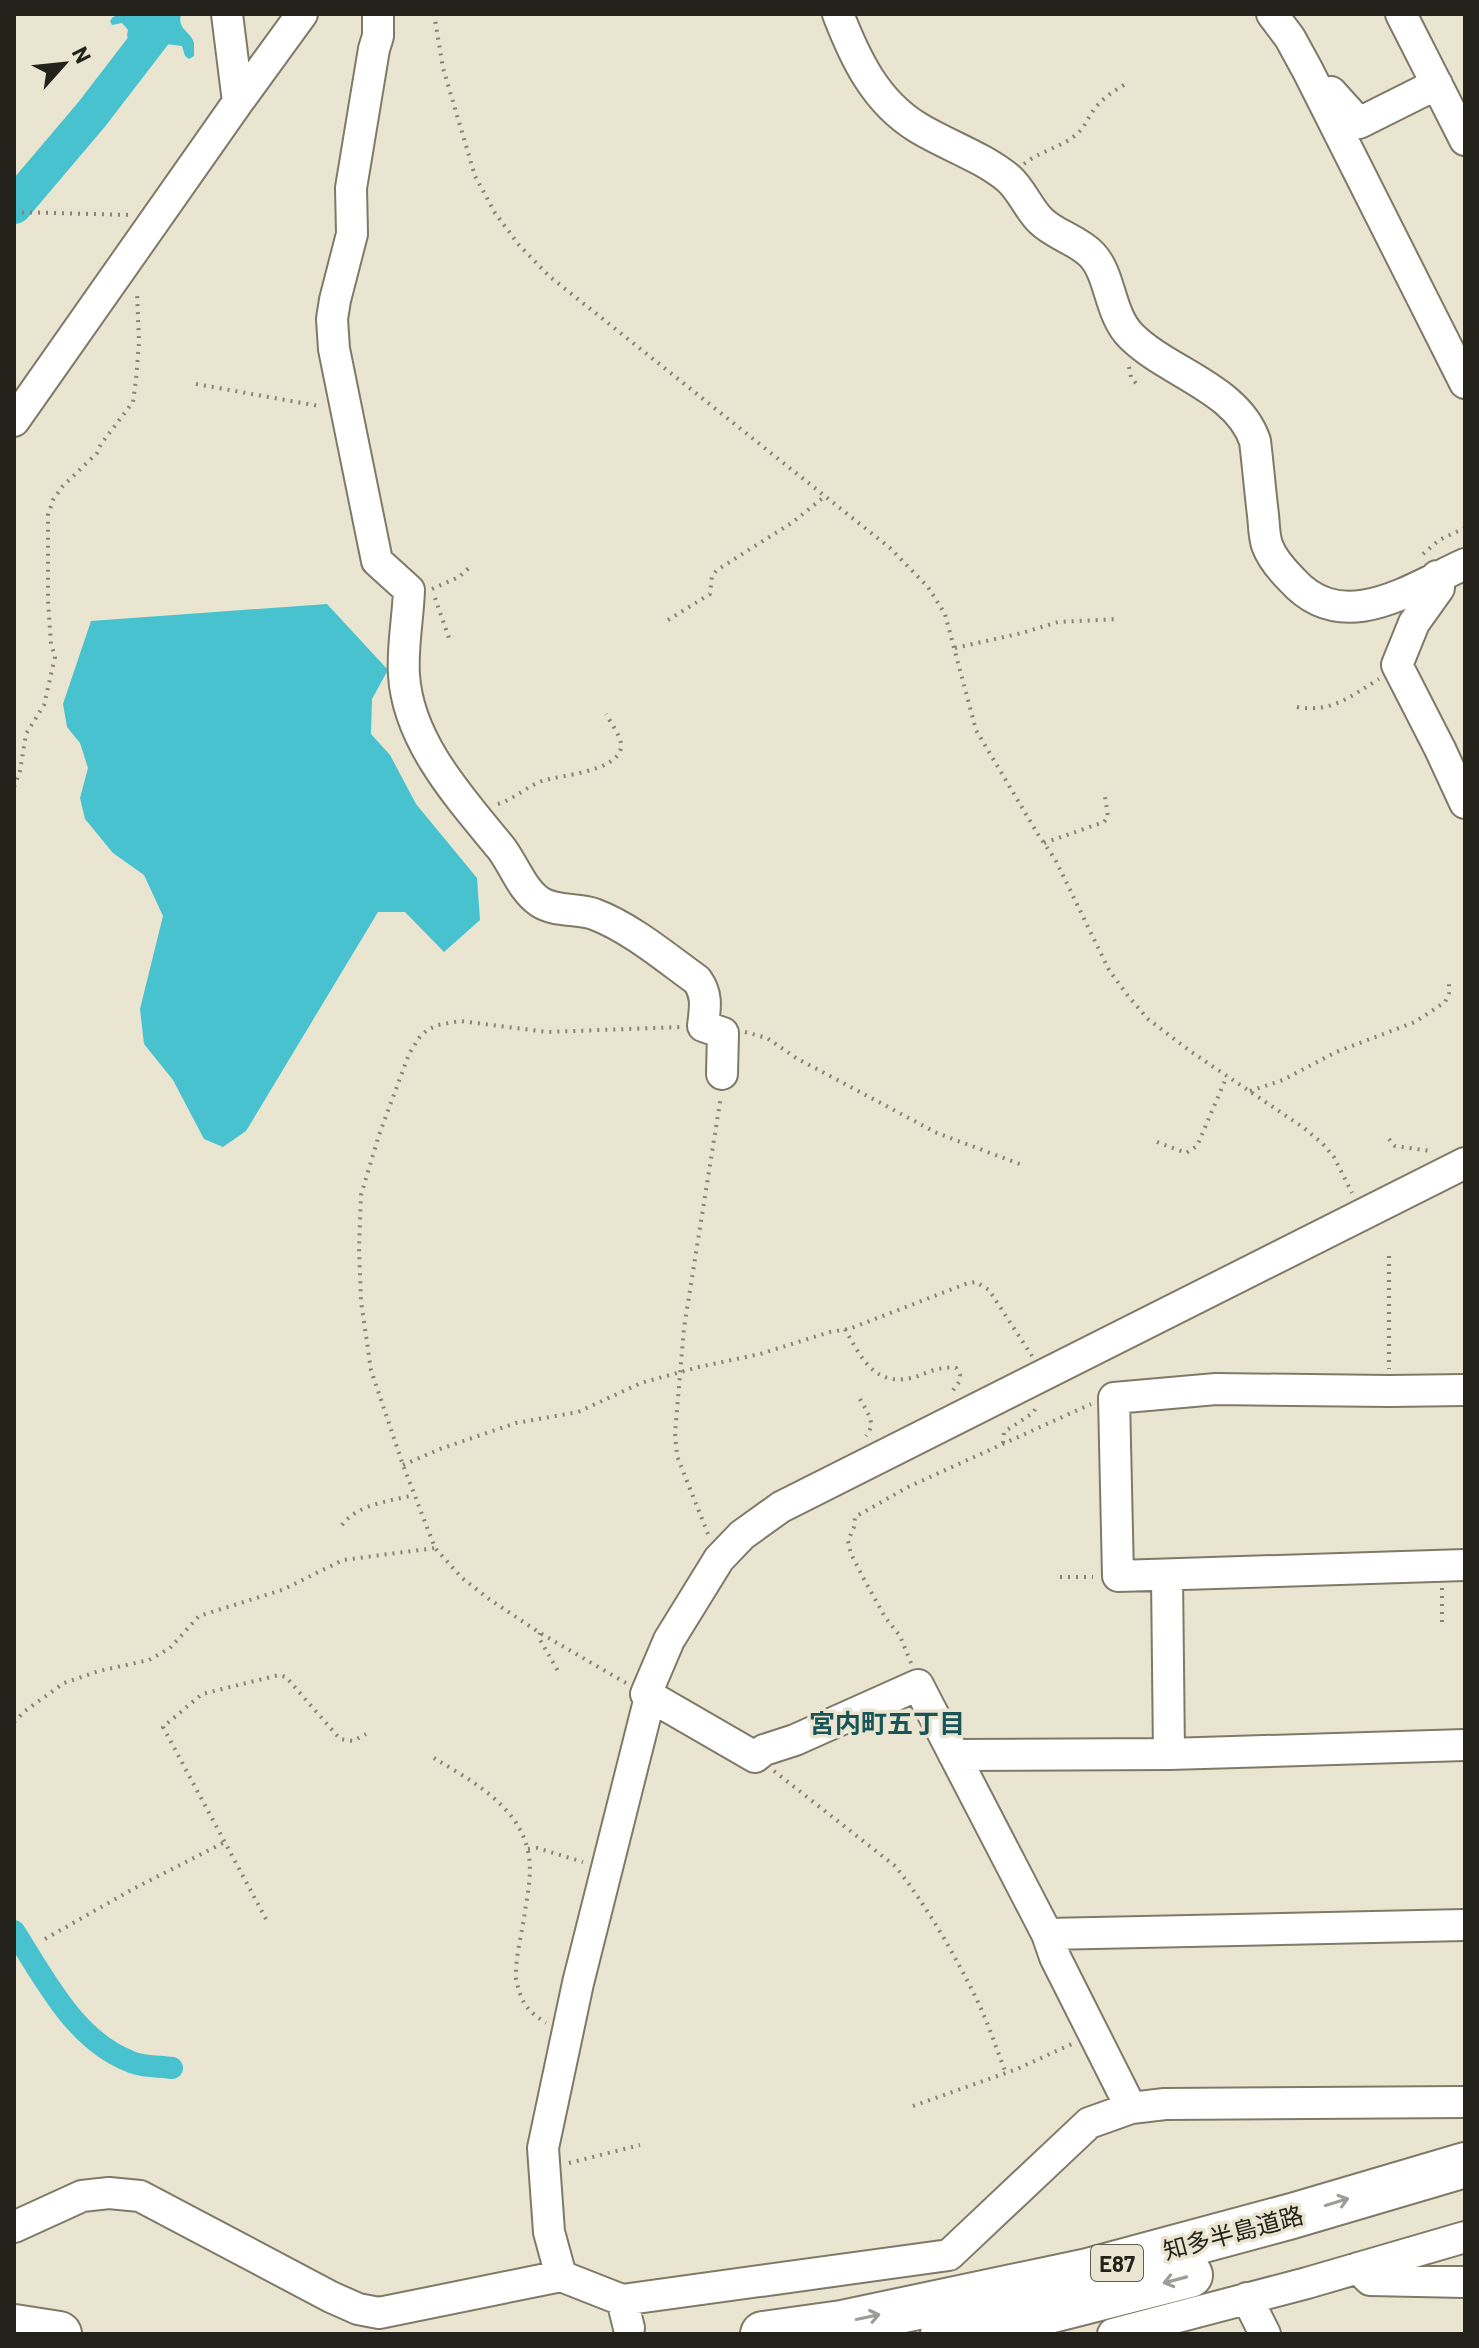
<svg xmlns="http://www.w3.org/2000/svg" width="1479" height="2348" font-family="Barlow,'Noto Sans JP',sans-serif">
<rect width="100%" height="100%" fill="#eae5d1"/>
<path fill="#48c2ce" d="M120,14H181C177,30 190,30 194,43C194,43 194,55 194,56L189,59L185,56L182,46L158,43L152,36L137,35L128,39L127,35L128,30L122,23L112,25L110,21L113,17Z
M327,604L388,670L372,699L371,734L390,755L416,804L477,878L480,920L444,952L405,912H378L246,1131L223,1147L204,1139L173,1080L144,1044L140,1009L163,916L144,875L113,853L85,819L80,798L88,768L80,743L67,727L63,704L91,621Z"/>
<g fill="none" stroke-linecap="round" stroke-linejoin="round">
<path stroke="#48c2ce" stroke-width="22" d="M14,1931C45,1979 74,2039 129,2061C141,2067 158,2066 172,2068"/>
<path stroke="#48c2ce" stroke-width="36" d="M14,206L92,114L155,32L159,14"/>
<defs>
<path id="minor" d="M227,14L238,102
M378,14V36L374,49L351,188L352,234L335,300L332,319L334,349L377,561L409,590C408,619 402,647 404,675C408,742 461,799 501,848C514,865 522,890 540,902C555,912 577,908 594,914C631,928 665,957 697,980C708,995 705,1008 703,1026L723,1033L722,1074
M838,14C855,58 875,101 917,127C946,145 981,156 1008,178C1022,190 1029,210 1041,221C1055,235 1078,240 1092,255C1111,275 1109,314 1131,336C1168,373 1237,388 1255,441C1258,466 1260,490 1263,515C1264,524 1264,536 1267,545C1272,559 1282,570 1292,580C1343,637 1410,589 1465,564
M1272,14L1290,38L1308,71L1465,383
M1401,14L1465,140
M1331,92L1359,123L1437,84
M14,421L238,102L302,14
M1437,576L1439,588L1414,623L1397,665L1440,749L1465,803
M1465,1390L1389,1391L1216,1389L1114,1398L1118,1576L1465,1565
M1167,1576L1169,1754
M954,1755L1169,1754L1465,1745
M1047,1934L1465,1925
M1131,2108L1055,1957L1047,1934L918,1685L795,1740L764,1750L755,1757L646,1694L669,1640L719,1559L742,1535L781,1507L1465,1163
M14,2227L82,2196L109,2193L140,2196L331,2297L358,2309L379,2313L561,2276L622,2300L949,2255L1089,2123L1131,2108L1165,2104L1465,2102
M1358,2268L1370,2280L1465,2282
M561,2276L549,2232L543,2148L578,1983L650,1697
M1247,2298L1265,2334
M622,2300L629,2328
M1113,2334L1307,2283L1465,2237"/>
<path id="highway" d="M14,2327L59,2334
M763,2334L842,2323L1088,2271L1292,2216L1465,2165
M943,2334L1013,2320L1190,2275"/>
</defs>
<use href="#minor" stroke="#7f7a68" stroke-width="34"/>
<use href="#highway" stroke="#7f7a68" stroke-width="48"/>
<path stroke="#888577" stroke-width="4" stroke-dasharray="2 6" stroke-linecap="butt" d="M434,14L443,68L475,176L495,213L519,245L549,276L890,548L928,587L945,614L976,730L1039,836L1055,859L1109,970L1128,996L1148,1019L1190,1051L1304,1128L1322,1143L1334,1157L1352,1193
M1024,164C1041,150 1064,147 1079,132C1085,126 1088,118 1093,111C1101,99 1114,91 1127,83
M14,212L131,215
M1129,367L1131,377L1138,386
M196,384L319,406
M1423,554L1439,540L1465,528
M432,589L459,577L471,566
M435,598L450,641
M668,620L710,594L712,576L717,570L793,522L824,497
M955,648L1022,633L1058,622L1119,619
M1297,707C1332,713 1351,696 1379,679
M14,787L20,771L26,734L44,705L55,657L51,644L48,600V515L53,500L62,487L97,453L101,444L133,402L136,380L139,342L137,292
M498,804C514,799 526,787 542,781C560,775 616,772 621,748C623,738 610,722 606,714
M1044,843L1104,822L1108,817L1105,796
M745,1032L767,1038L796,1058L937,1133L1025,1166
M1250,1091L1283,1080L1336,1052L1415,1022L1445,1002L1449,993V981
M1389,1139L1395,1146L1431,1151
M1157,1142L1186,1153L1197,1146L1227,1076
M1389,1256V1369
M845,1329C862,1360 877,1390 918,1376C930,1371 943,1366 956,1368L960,1375L959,1382L951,1393
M860,1399C867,1412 877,1423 866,1436
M1003,1443L1004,1432L1033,1413L1038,1405
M403,1465L440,1449L516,1423L578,1412L641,1383L699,1367L760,1354L830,1332L849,1329L968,1283L976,1282L989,1290L1032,1356
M342,1525C357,1504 391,1501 414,1495
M708,1534L677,1456L675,1433L684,1328L721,1096
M1060,1577H1093
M1442,1588V1622
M540,1633L539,1638L558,1671
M911,1663L900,1636L885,1617L865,1581L851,1554L848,1541L854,1527L855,1517L908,1487L1091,1404
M626,1683L540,1633L489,1599L462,1578L435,1548L403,1465L371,1370L361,1301L359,1248L361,1195L379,1135L409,1054L419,1038L427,1030L438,1025L460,1021L547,1032L681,1027
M14,1722L25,1711L64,1683L99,1671L149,1660L170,1648L199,1616L282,1590L343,1560L435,1548
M434,1758C470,1780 518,1805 528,1851C533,1872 527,1896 524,1918C521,1938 515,1959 516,1979C521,2002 526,2010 546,2023
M774,1771L895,1866C925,1903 955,1955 976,1998C988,2022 996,2048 1006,2073
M528,1849L537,1848L583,1862
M266,1919L163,1727L202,1694L279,1675L286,1677L340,1739L353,1741L366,1734
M45,1939L133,1889L225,1842
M913,2106L1017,2069L1074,2043
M569,2163L640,2145"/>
<use href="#minor" stroke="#fff" stroke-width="30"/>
<use href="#highway" stroke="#fff" stroke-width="44"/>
</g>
<defs><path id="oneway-shaft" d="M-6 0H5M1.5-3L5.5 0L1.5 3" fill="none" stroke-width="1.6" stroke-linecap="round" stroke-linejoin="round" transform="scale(2)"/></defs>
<g stroke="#9c9c98">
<use href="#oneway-shaft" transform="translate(1337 2202) rotate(-17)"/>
<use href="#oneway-shaft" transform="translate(1175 2280) rotate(165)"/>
<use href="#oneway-shaft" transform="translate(868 2317) rotate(-12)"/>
</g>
<g text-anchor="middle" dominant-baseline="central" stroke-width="7" stroke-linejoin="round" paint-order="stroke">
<rect fill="#eae5d1" stroke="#5f5c51" stroke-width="2" x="1091" y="2245" width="52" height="36" rx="6"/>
<g font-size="22" font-weight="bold" fill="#23221a">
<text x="1117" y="2263">E87</text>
</g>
<g font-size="24" fill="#23221a" stroke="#eae5d1">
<text transform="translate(1233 2232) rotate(-15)">知多半島道路</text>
</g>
<g font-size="26" font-weight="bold" fill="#195557" stroke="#eae5d1">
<text x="887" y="1722">宮内町五丁目</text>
</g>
</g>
<rect width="1479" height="2348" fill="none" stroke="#23221a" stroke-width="32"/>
<g transform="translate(64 64) rotate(63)" stroke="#eae5d1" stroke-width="6" paint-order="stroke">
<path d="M0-6L14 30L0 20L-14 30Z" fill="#23221a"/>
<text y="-12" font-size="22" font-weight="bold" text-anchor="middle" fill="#23221a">N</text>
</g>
</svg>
